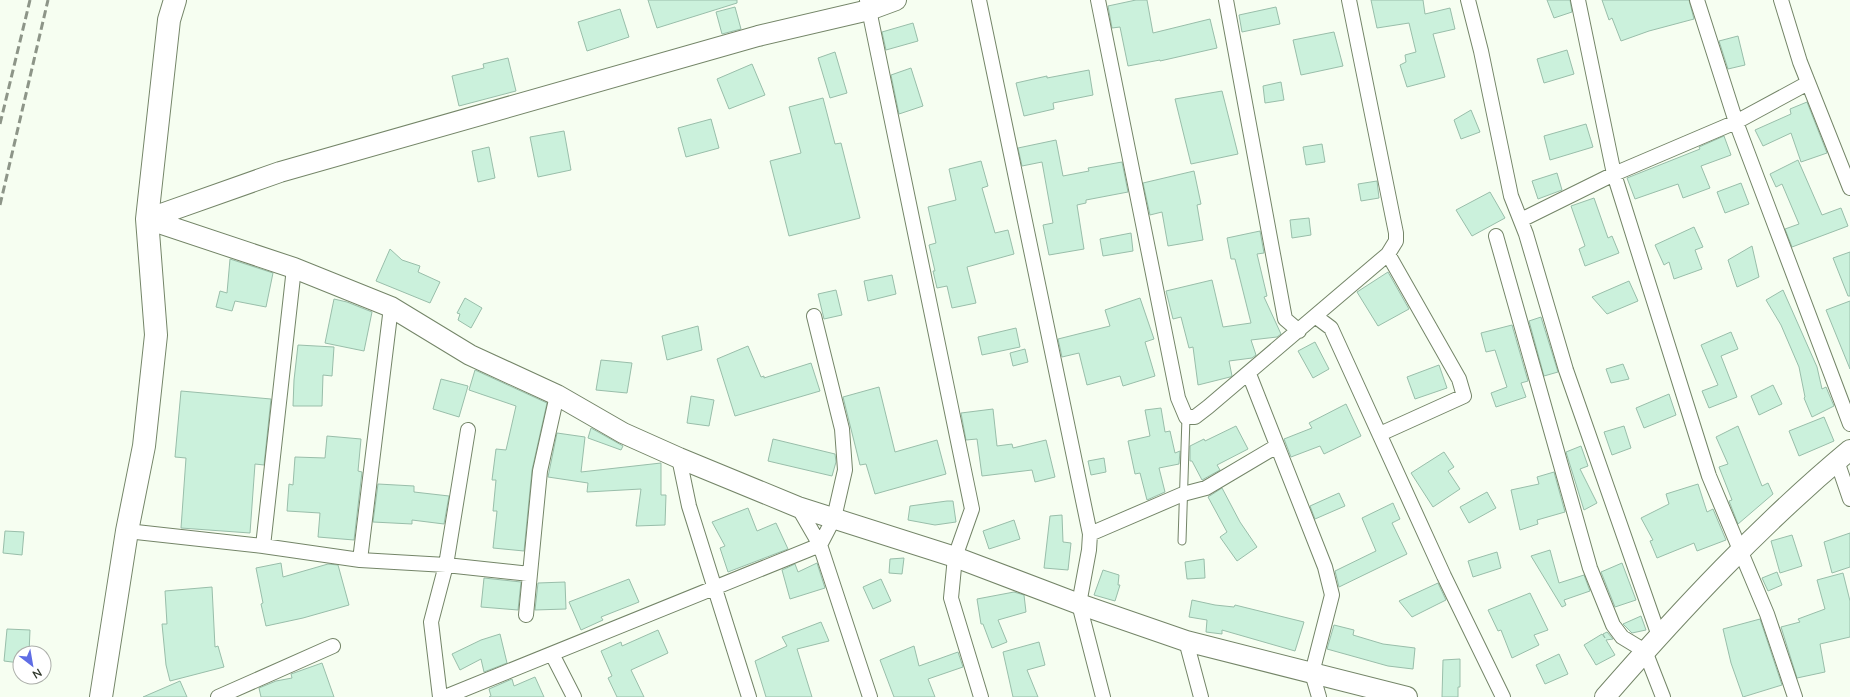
<svg xmlns="http://www.w3.org/2000/svg" width="1850" height="697" font-family="Lato,sans-serif">
<rect width="100%" height="100%" fill="#f6fef1"/>
<path fill="#cbf1dc" stroke="#99beaa" d="M648,0H737V3L657,28Z
M1136,0H1147L1153,33L1210,19L1217,48L1160,61V60L1128,66L1120,27L1112,28L1108,6Z
M1371,0H1423L1425,14L1450,8L1455,29L1433,34L1445,77L1407,87L1400,65L1406,62L1405,55L1416,52L1409,23L1377,28Z
M1547,0H1570L1572,12L1554,18Z
M1602,0H1689L1694,19L1649,31L1621,41L1612,18L1609,20Z
M735,7L741,29L722,34L716,12Z
M1276,7L1280,24L1242,32L1239,15Z
M620,9L629,37L587,51L578,22Z
M913,23L918,41L886,50L882,32Z
M1334,32L1343,66L1301,75L1293,40Z
M1738,36L1745,65L1728,69L1719,41Z
M1567,50L1574,74L1544,83L1537,59Z
M835,52L847,93L830,98L818,58Z
M508,58L516,91L459,106L452,76L484,68L483,64Z
M752,64L765,95L729,109L717,79Z
M911,68L923,106L899,114L891,75Z
M1089,70L1093,95L1053,103L1054,109L1024,116L1016,83L1047,76V78Z
M1281,82L1284,100L1265,103L1263,86Z
M1222,91L1238,154L1191,164L1175,99Z
M823,98L835,144L841,143L860,218L789,236L770,161L801,153L789,107Z
M1807,102L1827,153L1801,162L1791,133L1763,146L1755,130L1791,114L1790,109Z
M1471,110L1480,132L1461,139L1454,120Z
M711,119L719,148L686,157L678,128Z
M1586,124L1593,147L1550,160L1544,136Z
M564,131L571,170L538,177L530,137Z
M1724,136L1731,155L1701,166L1710,188L1683,198L1678,184L1635,199L1627,178L1700,149L1699,147Z
M1056,140L1063,176L1089,171L1088,168L1122,162L1128,192L1086,200V203L1077,205L1084,249L1049,255L1043,225L1053,223L1042,162L1022,166L1018,148Z
M1322,144L1325,162L1306,165L1303,147Z
M489,147L495,178L478,182L472,151Z
M1798,160L1822,215L1841,208L1848,226L1792,247L1785,229L1799,224L1782,184L1776,187L1770,174Z
M981,161L988,186L982,188L995,233L1008,230L1014,254L967,267L976,303L952,308L947,286L937,288L933,271H935L929,245L936,243L928,207L956,200L949,169Z
M1194,171L1201,204L1197,205L1203,240L1168,246L1162,212L1150,215L1143,183Z
M1557,173L1562,190L1538,199L1532,181Z
M1377,181L1379,198L1361,201L1358,184Z
M1741,183L1749,204L1725,213L1717,192Z
M1490,192L1505,218L1472,236L1456,210Z
M1594,198L1608,238L1612,236L1619,253L1585,266L1579,249L1585,246L1571,206Z
M1309,218L1311,235L1292,238L1290,220Z
M1694,227L1703,247L1695,250L1702,269L1674,279L1669,262L1664,265L1655,245Z
M1260,231L1264,253L1257,254L1267,296L1264,297L1281,334L1277,337L1251,340L1256,355L1252,358L1229,361L1232,376L1230,377L1198,385L1193,347L1189,348L1181,317L1173,319L1166,291L1212,280L1223,327L1251,323L1235,259H1231L1227,238Z
M1131,233L1133,251L1103,256L1100,239Z
M1752,246L1759,277L1737,287L1728,260Z
M390,249L402,260L420,266L418,272L440,282L430,303L376,281Z
M1850,252V296H1848L1833,258Z
M230,259L273,273L266,307L235,301L232,311L216,307L220,291L227,293Z
M1388,272L1409,309L1378,326L1357,292Z
M892,275L896,294L868,301L864,281Z
M1629,281L1638,301L1607,314L1592,297Z
M836,290L842,315L824,319L818,294Z
M1783,290L1817,367L1822,389L1826,387L1834,406L1812,417L1804,398L1805,397L1799,367L1781,325L1766,300Z
M465,298L482,308L471,328L458,320L460,314L457,313Z
M1140,298L1154,339L1145,342L1155,376L1123,386L1120,376L1087,385L1079,353L1062,357L1058,339L1110,326L1105,310Z
M334,299L347,302L372,312L364,351L325,343Z
M1850,301V369L1826,310Z
M1541,317L1558,372L1544,376L1529,321Z
M1512,325L1528,381L1521,383L1526,397L1496,407L1491,393L1507,387L1495,350L1486,352L1481,333Z
M698,326L702,350L667,360L662,336Z
M1016,328L1020,347L982,355L978,337Z
M1731,332L1738,349L1721,356L1737,397L1709,408L1702,391L1718,385L1701,345Z
M1315,342L1329,369L1313,378L1298,351Z
M298,345L334,347L332,376L323,375L322,406H293L294,380Z
M748,346L761,377L764,376V378L811,363L820,391L735,416L717,359Z
M1025,349L1028,362L1013,366L1010,353Z
M601,360L632,363L627,393L596,390Z
M1623,364L1629,379L1611,383L1606,369Z
M1439,365L1447,388L1415,399L1407,377Z
M475,370L547,403L532,470L524,551L493,548L497,511H493L496,480H492L496,449L506,450L516,406L469,390Z
M441,379L468,386L459,417L433,409Z
M1773,385L1782,404L1759,415L1751,396Z
M879,387L895,452L937,440L946,474L875,494L866,464L860,465L843,397Z
M181,391L271,399L264,465L255,464L250,533L181,528L186,458L175,457Z
M1669,394L1676,415L1644,428L1636,408Z
M691,396L714,400L709,426L687,423Z
M1346,404L1361,436L1324,454L1320,446L1291,457L1284,439L1312,428L1309,423Z
M1161,408L1165,432L1170,431L1175,453L1180,451L1179,464L1159,468L1165,492L1147,500L1140,473L1135,474L1128,441L1150,436L1145,410Z
M993,409L997,446L1012,444L1013,448L1046,440L1055,477L1035,482L1032,470L982,476L977,439L966,440L961,413Z
M1824,417L1834,441L1799,456L1789,431Z
M1236,426L1248,449L1217,465L1220,470L1202,480L1192,461H1190V446L1204,439L1205,441Z
M1624,426L1631,448L1612,455L1604,432Z
M1738,426L1762,486L1768,483L1773,494L1738,524L1729,501L1732,500L1719,467L1728,464L1716,437Z
M591,428L623,446L621,450L588,438Z
M557,433L585,437L581,472L661,463V495H666L665,525L636,526L641,489L587,492L588,483L548,477Z
M327,436L361,439L358,471L362,472L354,540L318,537L320,513L287,511L289,484L293,485L295,457L325,458Z
M773,439L835,454L836,462L832,476L768,461Z
M1581,446L1588,466L1580,469L1597,503L1584,510L1566,452Z
M1444,452L1454,467L1448,471L1460,489L1433,507L1411,473Z
M1104,458L1106,472L1091,475L1088,461Z
M1554,472L1565,512L1537,520L1538,524L1520,530L1511,490L1539,484L1537,477Z
M378,484L414,486V492L449,496L444,524L412,520V524L373,522Z
M1698,484L1707,512L1713,509L1726,540L1697,551L1694,543L1657,558L1650,541L1653,540L1641,518L1669,504L1666,494Z
M1222,488L1240,522L1257,547L1237,561L1220,537L1227,532L1208,497Z
M1487,492L1496,508L1469,523L1460,507Z
M1339,493L1345,506L1315,519L1310,506Z
M947,501H953L956,522L935,525L908,520L910,506Z
M1393,503L1400,519L1392,523L1407,554L1339,587L1335,571L1376,551L1362,518Z
M748,508L757,531L776,523L788,549L728,572L720,548L725,546L712,522Z
M1062,515L1063,542L1071,543L1068,570L1044,568L1050,516Z
M1014,520L1020,539L989,549L983,531Z
M5,531L24,532L22,555L3,553Z
M1850,533V567L1832,573L1824,542Z
M1792,535L1802,566L1780,573L1771,541Z
M1550,550L1559,583L1584,575L1590,591L1564,600L1566,605L1562,607L1531,556Z
M1497,552L1501,568L1473,577L1468,561Z
M904,558L902,574L889,573L890,559Z
M1204,559L1205,578L1187,579L1185,562Z
M281,563L283,577L328,564L338,565L349,605L303,618L266,626L261,604L263,603L256,568Z
M817,563L825,588L790,599L782,570L795,564L798,572Z
M1622,563L1636,600L1615,607L1601,572Z
M1103,570L1119,575L1118,585H1120L1115,601L1094,595Z
M1777,572L1782,585L1768,591L1762,578Z
M1843,573L1850,601V637L1820,644L1825,672L1797,678L1781,627L1800,622L1798,619L1825,609L1817,580Z
M484,578L521,582L518,610L481,607Z
M629,579L639,602L601,617L603,620L581,630L569,602Z
M881,579L891,601L873,609L863,587Z
M565,582L566,609L535,610L538,583Z
M1438,583L1446,600L1412,617L1399,601Z
M212,587L215,647L218,646L224,667L170,681L166,665L162,624H167L165,591Z
M1014,592L1024,595L1026,612L998,620L1007,642L992,648L983,624H981L977,599Z
M1530,593L1548,630L1534,635L1539,645L1512,658L1501,630L1498,631L1488,610Z
M1192,600L1215,605L1234,607L1235,605L1304,622L1295,651L1222,630V634L1206,632L1207,620L1189,617Z
M1641,616L1646,630L1632,633L1623,624Z
M1760,619L1782,685L1743,697L1731,663L1723,629Z
M821,622L829,641L797,649L812,697H766L755,661L787,646L782,637Z
M1334,625L1354,630L1353,635L1383,644L1415,648L1413,669L1388,666L1327,649Z
M7,629L30,630L29,653H20V663L4,661Z
M658,630L668,653L631,670L644,697H617L608,678L612,676L601,651L621,642L622,646Z
M1607,632L1613,639L1606,640L1615,655L1596,665L1584,645L1602,634L1605,638L1603,634Z
M500,634L507,663L484,672L481,659L460,670L452,654L481,640Z
M1039,642L1045,665L1027,670L1038,697H1013L1003,652Z
M914,646L919,666L958,652L963,667L928,679L935,697H894L880,660Z
M1559,654L1568,674L1545,684L1536,665Z
M1460,659V687H1458V697H1442L1443,660Z
M322,663L334,697H261L259,688L276,681L292,678L291,674Z
M535,677L544,697H489L491,696L489,689L512,679L514,686Z
M180,681L187,697H143Z"/>
<g fill="none" stroke-linecap="round" stroke-linejoin="round">
<defs>
<path id="lane" d="M1182,541L1186,417"/>
<path id="street" d="M867,0L972,509L955,557L951,598L981,697
M979,0L1090,534L1089,550L1079,604L1103,697
M1098,0L1178,398L1186,417H1195L1208,407L1315,316L1331,328L1444,576L1503,697
M1226,0L1285,319L1299,331
M1468,0L1481,51L1511,196L1526,234L1566,370L1659,636
M1578,0L1614,174L1709,476L1767,614L1795,697
M1697,0L1736,122L1850,424
M1781,0L1800,62L1850,188
M1521,220L1614,174L1736,122L1808,83
M1496,236L1590,568L1613,625L1622,637L1645,651L1663,697
M1315,316L1388,254L1396,241V233L1349,0
M1249,374L1325,567L1332,595L1312,673L1319,697
M1380,434L1464,396L1459,379L1388,254
M679,458L689,506L749,697
M1837,461L1850,499
M798,507L820,545L870,697
M127,531L263,546L360,560L446,565L530,574
M1090,534L1183,494L1206,488L1277,446
M263,546L294,268
M360,560L391,307
M526,615L540,471L557,395
M1186,641L1201,697
M552,654L574,697
M218,697L333,646
M440,697L431,622L446,565L468,430
M445,697L820,545L834,518L845,470L842,429L814,316"/>
<path id="secondary" d="M147,219L294,268L391,307L470,355L557,395L623,433L679,458L798,507L955,557L1079,604L1186,641L1407,697
M147,219L280,172L758,36L869,10L896,0
M1605,697C1681,610 1761,524 1850,450"/>
<path id="primary" d="M101,697L127,531L144,446L156,335L147,219L169,20L175,0"/>
</defs>
<use href="#lane" stroke="#748568" stroke-width="9"/>
<use href="#street" stroke="#748568" stroke-width="16"/>
<use href="#secondary" stroke="#748568" stroke-width="22"/>
<use href="#primary" stroke="#748568" stroke-width="24"/>
<use href="#lane" stroke="#fff" stroke-width="7"/>
<use href="#street" stroke="#fff" stroke-width="14"/>
<use href="#secondary" stroke="#fff" stroke-width="20"/>
<use href="#primary" stroke="#fff" stroke-width="22"/>
<path stroke="#8d9588" stroke-width="3" stroke-dasharray="8 4" stroke-linecap="butt" d="M0,124L30,0
M0,205L48,0"/>
</g>
<g transform="translate(32 665) rotate(149)"><circle r="19" fill="#ffffff" stroke="#acafaa"/>
<path d="M0-3L7 15L0 10L-7 15Z" fill="#5f6de5"/>
<text y="-6" font-size="11" font-weight="bold" text-anchor="middle" fill="#2f372a">N</text>
</g>
</svg>
